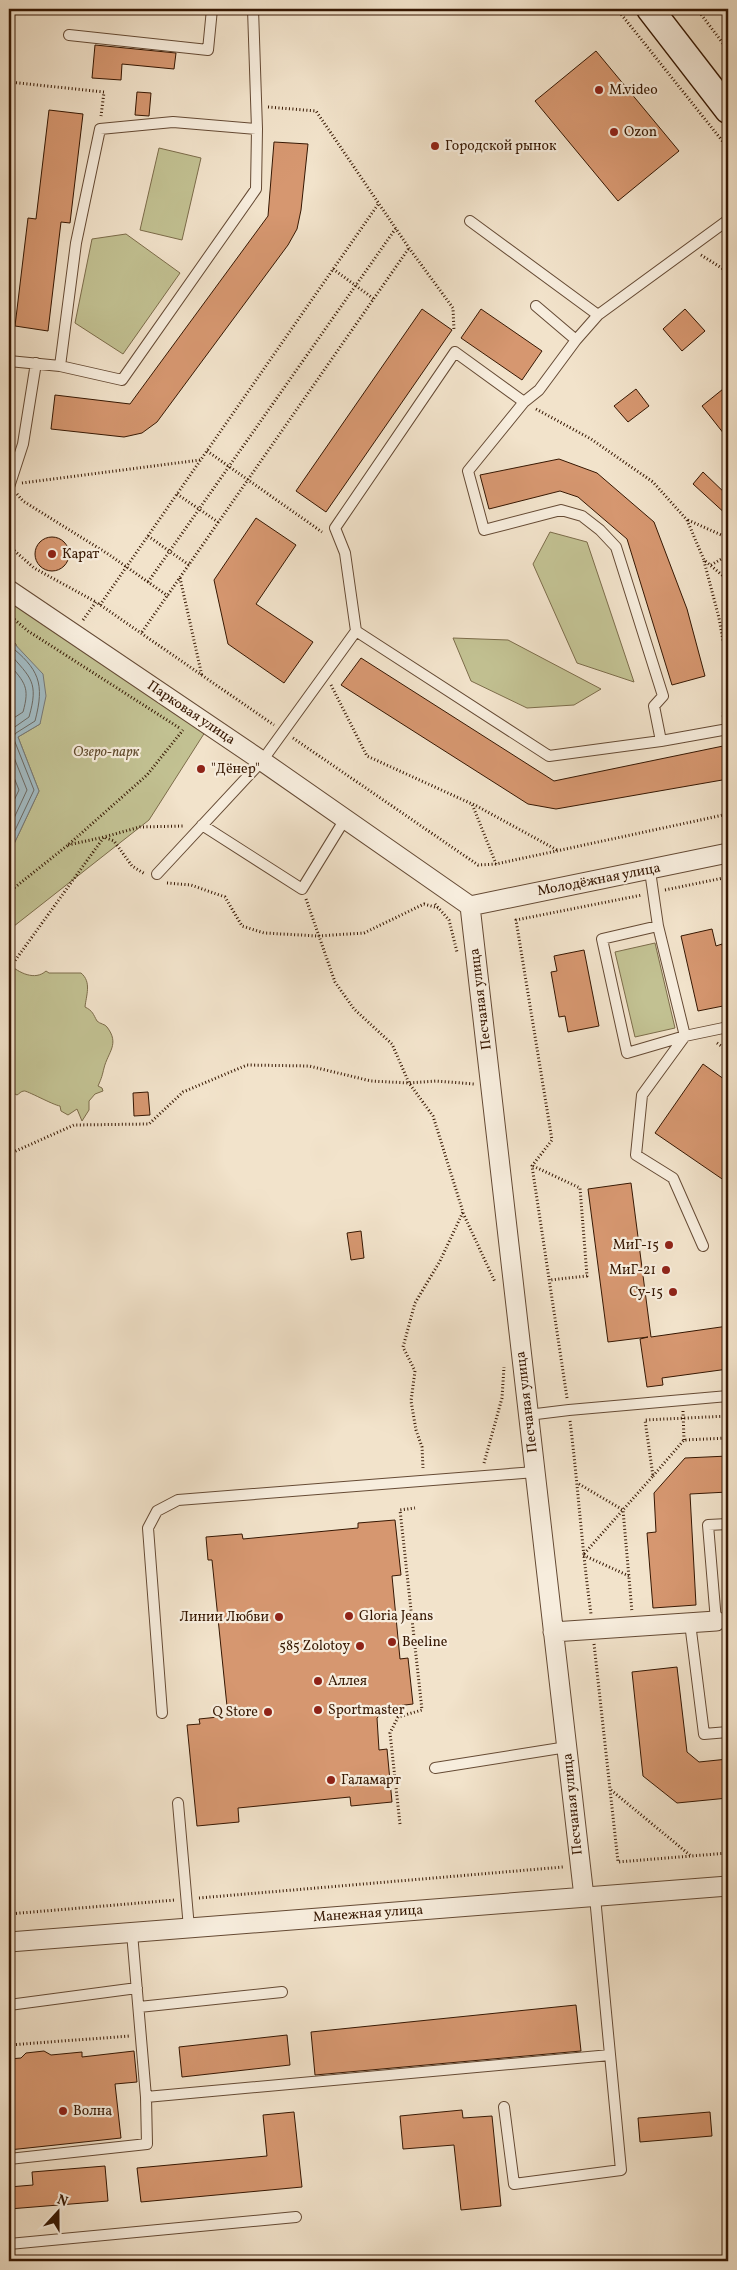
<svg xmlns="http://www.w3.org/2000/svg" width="737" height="2270" font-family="Vollkorn,serif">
<rect width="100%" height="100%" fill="#f2e3cb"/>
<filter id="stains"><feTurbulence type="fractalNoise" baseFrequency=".004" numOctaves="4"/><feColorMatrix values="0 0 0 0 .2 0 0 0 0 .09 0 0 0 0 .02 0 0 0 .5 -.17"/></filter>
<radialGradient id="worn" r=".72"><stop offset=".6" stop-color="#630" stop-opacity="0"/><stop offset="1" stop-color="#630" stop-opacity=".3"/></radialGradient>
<path fill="#c2c192" stroke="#7c6c4a" d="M159,148L201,158L182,240L140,230Z
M126,234L180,273L123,354L75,323L92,239Z
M550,532L587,542L634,682L577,663L533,564Z
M9,602L207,729L149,820L9,930V849L13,846L39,791L18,737L40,724L16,644L9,638Z
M453,638L508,640L601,689L574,705L527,708L471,681Z
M655,943L675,1028L635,1037L615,952Z
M9,964C19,973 35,981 46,971L49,973H81C92,982 86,996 85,1007C93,1011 93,1014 97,1021C100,1024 105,1024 107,1027C120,1044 108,1052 104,1068C102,1076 102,1077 98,1086L102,1088L103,1091L95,1094L89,1101V1110L82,1121L77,1109L68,1115L61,1111L60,1106C53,1105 26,1090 24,1091C21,1091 19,1094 17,1095L9,1091Z"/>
<path fill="#a2bbc3" stroke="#777976" d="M9,638L43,674L46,696L40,724L18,737L39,791L13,846L9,849Z"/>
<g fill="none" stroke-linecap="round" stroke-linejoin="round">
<path stroke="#6c6962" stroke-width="1" d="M9,645C39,669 45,683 35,721L16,733L13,737L34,790L9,843
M9,653C31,678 39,682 29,717L9,731
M9,664C25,683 30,687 23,712L9,721
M9,745L27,790L9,829
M9,765L19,790L9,811"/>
</g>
<path fill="#d69770" stroke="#361702" d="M95,45L176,53L174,69L122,64L121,80L92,78Z
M596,51L679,151L618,201L535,101Z
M137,92L151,93L149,116L135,115Z
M49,110L83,114L70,223L61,222L48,331L15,326L28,218L36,219Z
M274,142L308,144L301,210L297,229L288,245L157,422L142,433L124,437L51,429L55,395L130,404L268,216Z
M422,309L452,330L326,512L296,491Z
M481,309L542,351L522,380L461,338Z
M685,309L705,331L682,351L663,329Z
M728,385V439L702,406Z
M636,389L649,406L628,422L614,406Z
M559,459L597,473L654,522L687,609L705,676L672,685L627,539L578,497L560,491L489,509L480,475Z
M703,472L728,496V516L693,484Z
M256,518L296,545L256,604L313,642L284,683L228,644L214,580Z
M35 554a17 17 0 1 1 34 0a17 17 0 1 1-34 0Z
M361,658L554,781L728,745V779L556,809L528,804L341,685Z
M712,929L716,946L722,944L728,975V989L725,990L728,1005L698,1011L681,936Z
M584,950L599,1026L568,1032L565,1016L559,1017L551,972L557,971L554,956Z
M703,1064L728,1082V1183L655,1133Z
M148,1092L150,1115L134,1116L133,1093Z
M631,1183L651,1337L728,1326V1369L662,1378L663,1385L647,1387L640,1339L648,1337L608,1342L588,1189Z
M361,1231L364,1258L351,1260L347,1233Z
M728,1456V1492L690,1494L696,1605L653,1608L647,1533L656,1532L654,1493L685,1458Z
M395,1520L401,1575L392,1576L400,1659L408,1658L413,1704L389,1707L377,1718L379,1750L387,1749L392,1802L351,1806L350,1797L238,1808L239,1822L197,1826L187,1725L200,1724L199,1719L228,1716L212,1560H208L206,1537L242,1534L243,1539L358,1528V1523Z
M677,1667L687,1752L699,1762L728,1759V1798L677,1803L643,1776L632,1672Z
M576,2005L581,2051L315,2075L311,2032Z
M287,2035L290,2065L182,2077L179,2047Z
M44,2051L51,2055L82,2052V2057L134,2051L137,2082L115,2084L121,2138L9,2150V2059L21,2058L26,2053Z
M462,2110L463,2118L492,2116L501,2206L461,2210L454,2145L403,2149L400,2116Z
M294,2112L302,2187L141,2202L137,2168L267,2156L263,2115Z
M710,2112L712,2136L640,2142L638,2118Z
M105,2166L108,2201L9,2209V2187L33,2185L32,2172Z"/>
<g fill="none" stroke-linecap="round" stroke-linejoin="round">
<defs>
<path id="lane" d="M69,35L208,50L212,9
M470,221L598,315
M536,306L576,340
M9,361L60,366L122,380L256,189L257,129L253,9
M60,366L76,243L100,129L173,122L257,129
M9,487L23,444L36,363
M356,631L549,756L661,741L728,729
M661,741L654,706L663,696L616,547L600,530L582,516L561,510L484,530L468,471L524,402L539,390L576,340L598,315L728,220
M202,825L302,889L345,819
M650,871L658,926L685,1036L642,1095L636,1155L673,1178L703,1246
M157,874L262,761L356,631L345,553L335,528L455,352L524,402
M658,926L602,939L627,1053L685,1036L728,1027
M528,1415L569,1410L728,1396
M728,1524L708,1525L716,1621H728
M690,1623L704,1734L728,1732
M162,1713L148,1528L157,1511L178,1500L535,1472
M435,1768L567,1747
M178,1803L189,1928
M132,1933L146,2097L610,2055
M9,2005L137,1988
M139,2007L282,1992
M504,2107L514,2184L621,2170L595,1897
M9,2159L147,2144L146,2097
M9,2244L296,2217"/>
<path id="street" d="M9,590L262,761L470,906
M470,906L584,1897
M470,906L728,853
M553,1632L716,1621
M9,1942L728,1886"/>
<path id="secondary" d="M650,9L728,110"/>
</defs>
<use href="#lane" stroke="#654a34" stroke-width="12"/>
<use href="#street" stroke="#654a34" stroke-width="21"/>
<use href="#secondary" stroke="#361702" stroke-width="29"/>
<path stroke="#361702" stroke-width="3" stroke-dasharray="1 2.5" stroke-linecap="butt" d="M554,9H561
M617,9L728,148
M697,9L728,50
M9,82L104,92L101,116
M268,107L316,111L409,248L453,308L454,331
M701,255L728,272
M333,269L374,299
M536,409L591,439L653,482L687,520L704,560L728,580
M207,451L322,532
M22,483L200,460
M17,494L23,501L108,554L168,596
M177,494L218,522
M688,520L728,538
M148,536L189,565
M9,546L34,568L96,602
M704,561L719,618L727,663L723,719
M711,565L728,555
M180,578L202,676
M148,582L396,228
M100,605L379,203
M9,615L28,631L181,729
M83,620L96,602L274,725
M142,632L409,248
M331,685L367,756L472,804L496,864
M293,738L478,865L496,864L728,814
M473,804L557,850
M68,845L104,837L114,841L132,866L145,874
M167,883L191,885L225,897L242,926L264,933L318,936L364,933L424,904L438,908
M665,890L728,877
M9,892L68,845L147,775L183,730
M306,899L335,982L354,1009L392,1044L409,1083L433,1116L463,1212L440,1261L415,1303L403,1347L415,1371L411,1401L416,1430L422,1447L423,1468
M435,904L449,920L457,952
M9,969L104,837L140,827L184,826
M717,1043L728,1051
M9,1154L74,1125L149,1124L183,1092L247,1065L309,1066L371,1081L409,1083L436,1081L474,1084
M533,1166L580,1188L587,1276L550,1280
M463,1213L495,1282
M567,1398L532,1166L552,1140L516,920L642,895
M683,1411L684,1440
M570,1421C578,1485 582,1550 591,1614
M484,1463L502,1398L504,1367
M653,1476L684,1440L728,1438
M579,1484L623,1510L632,1612
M629,1576L583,1555L653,1476L645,1420L728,1416
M594,1644L618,1862L728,1853
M611,1790L691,1856
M400,1824L390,1733L398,1717L422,1710L400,1510L415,1508
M199,1898L563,1867
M9,1914L175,1900
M9,2045L130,2036"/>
<use href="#lane" stroke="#f7eddd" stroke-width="10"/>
<use href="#street" stroke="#f7eddd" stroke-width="19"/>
<use href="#secondary" stroke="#f7eddd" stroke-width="26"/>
</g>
<g fill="#8f2418" stroke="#f7eddd" stroke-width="2">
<circle cx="599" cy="90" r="5"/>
<circle cx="614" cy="132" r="5"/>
<circle cx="435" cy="146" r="5"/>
<circle cx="52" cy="554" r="5"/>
<circle cx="201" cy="769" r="5"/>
<circle cx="669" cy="1245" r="5"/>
<circle cx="666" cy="1270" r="5"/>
<circle cx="673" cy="1292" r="5"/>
<circle cx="349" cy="1616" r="5"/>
<circle cx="279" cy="1617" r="5"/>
<circle cx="392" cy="1642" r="5"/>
<circle cx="360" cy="1646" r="5"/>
<circle cx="318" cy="1681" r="5"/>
<circle cx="318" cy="1710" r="5"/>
<circle cx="268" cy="1712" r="5"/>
<circle cx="331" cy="1780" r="5"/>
<circle cx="63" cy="2111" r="5"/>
</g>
<g text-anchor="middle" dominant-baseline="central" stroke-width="4.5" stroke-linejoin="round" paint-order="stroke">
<g font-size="14" fill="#361702" stroke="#f7eddd" text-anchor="start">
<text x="609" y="90">M.video</text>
<text x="624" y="132">Ozon</text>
<text x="445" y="146">Городской рынок</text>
<text x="62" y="554">Карат</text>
<text x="211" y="769">"Дёнер"</text>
<text x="659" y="1245" text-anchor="end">МиГ-15</text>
<text x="656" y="1270" text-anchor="end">МиГ-21</text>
<text x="663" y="1292" text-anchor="end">Су-15</text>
<text x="359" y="1616">Gloria Jeans</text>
<text x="269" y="1617" text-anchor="end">Линии Любви</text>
<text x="402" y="1642">Beeline</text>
<text x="350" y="1646" text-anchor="end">585 Zolotoy</text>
<text x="328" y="1681">Аллея</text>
<text x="328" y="1710">Sportmaster</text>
<text x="258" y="1712" text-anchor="end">Q Store</text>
<text x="341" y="1780">Галамарт</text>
<text x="73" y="2111">Волна</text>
</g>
<g font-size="14" fill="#361702" stroke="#f7eddd">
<text transform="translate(191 713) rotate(34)">Парковая улица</text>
<text transform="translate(599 880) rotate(-11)">Молодёжная улица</text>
<text transform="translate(481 999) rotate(-97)">Песчаная улица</text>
<text transform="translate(527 1402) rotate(-97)">Песчаная улица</text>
<text transform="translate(573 1804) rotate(-96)">Песчаная улица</text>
<text transform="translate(368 1914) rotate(-4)">Манежная улица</text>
</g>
<g font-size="14" font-style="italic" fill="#604a2d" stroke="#f7eddd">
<text x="106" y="752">Озеро-парк</text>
</g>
</g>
<rect width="737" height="2270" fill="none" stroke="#f2e3cb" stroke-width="30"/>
<rect x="10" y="10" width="717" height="2250" fill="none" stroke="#361702" stroke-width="2.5"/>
<rect x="15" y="15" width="707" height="2240" fill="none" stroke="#361702"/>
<g transform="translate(58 2212) rotate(21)" stroke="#f7eddd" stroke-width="4" paint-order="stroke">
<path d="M0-4L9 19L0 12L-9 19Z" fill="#361702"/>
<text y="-8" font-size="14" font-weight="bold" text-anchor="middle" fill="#361702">N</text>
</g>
<rect width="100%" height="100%" filter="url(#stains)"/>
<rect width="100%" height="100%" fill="url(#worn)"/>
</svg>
